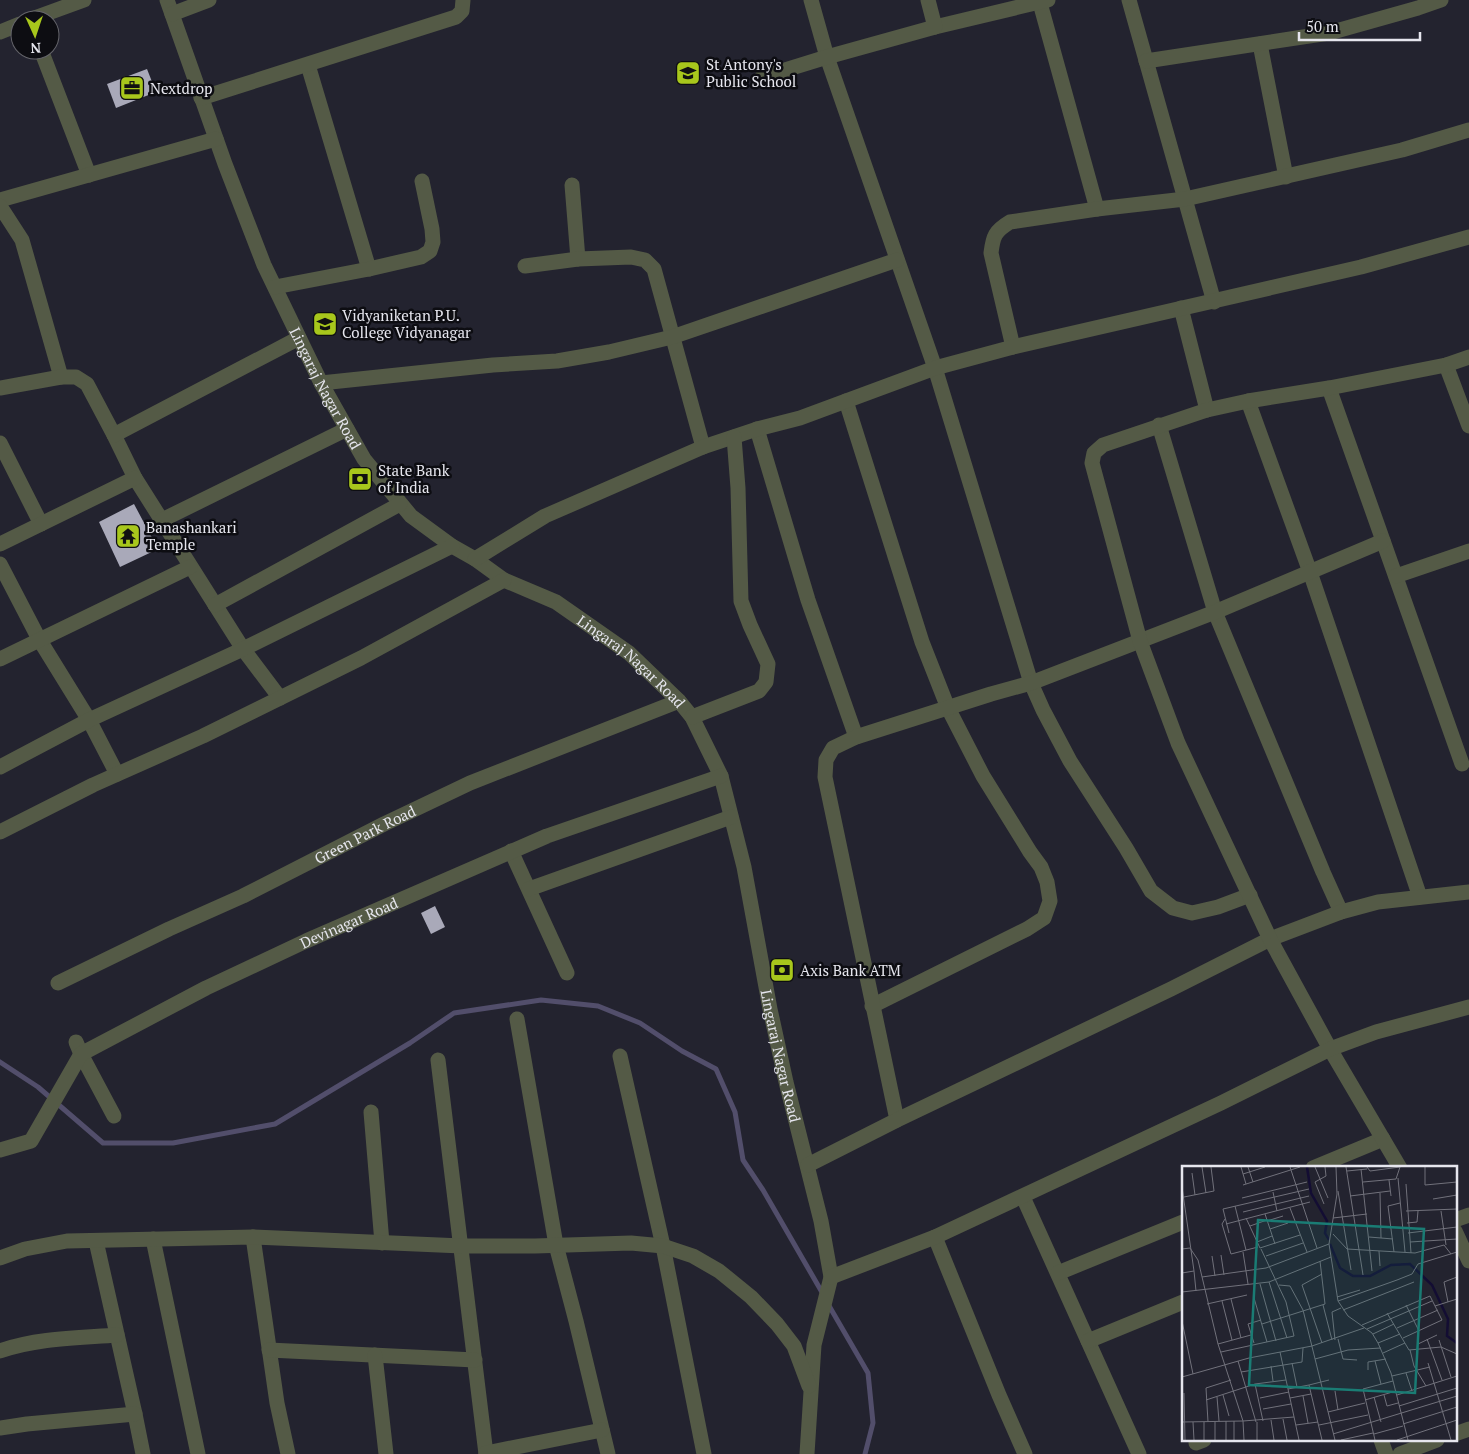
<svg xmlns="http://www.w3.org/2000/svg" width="1469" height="1454" font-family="'PT Serif',serif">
<rect width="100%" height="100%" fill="#23232f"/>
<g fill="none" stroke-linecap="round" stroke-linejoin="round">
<path stroke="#524e6b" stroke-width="5" d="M0,1062L38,1087L103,1143H173L275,1124L410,1043L454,1013L541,1000L598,1006L640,1023L682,1051L716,1069L735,1112L743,1160L763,1190L823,1294
M828,1304L868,1373L873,1423L865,1454"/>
</g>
<path fill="#a9a9b9" d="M147,69L156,92L116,108L107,84Z
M134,504L158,549L120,567L99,522Z
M435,906L445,927L431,934L421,913Z"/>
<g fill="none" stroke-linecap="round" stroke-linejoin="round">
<g stroke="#545a46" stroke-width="15">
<path id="s1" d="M167,0L225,164L264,265L321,383L364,459L411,516L452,546L475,559L504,580L556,602L629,653L679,701L692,717L721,776L744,867L770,1009L786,1082L821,1221L831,1277L814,1345L807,1454"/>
<path d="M811,0L827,57L935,368L1031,683L1043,710L1070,761L1126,848L1151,891L1173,908L1192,913L1218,907L1250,895"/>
<path d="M1129,0L1214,302"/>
<path d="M1040,3L1097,209"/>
<path d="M172,14L209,0"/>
<path d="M29,20L84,0"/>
<path d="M935,27L1048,0"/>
<path d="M0,32L20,24"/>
<path d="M1260,44L1286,177"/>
<path d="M41,50L89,175"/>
<path d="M1146,61L1329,33L1418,8L1441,0"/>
<path d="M308,65L369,269"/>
<path d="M762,77L827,57L935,27L928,0"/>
<path d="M201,98L456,17L462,11L463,0"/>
<path d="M572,185L578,259"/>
<path d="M0,200L216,139"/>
<path d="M0,206L22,240L61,377"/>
<path d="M525,266L578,259L631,257L645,260L654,269L703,447"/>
<path d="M275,287L369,269L421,257L430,251L433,242L432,229L422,181"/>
<path d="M1181,308L1207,410"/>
<path d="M1013,347L991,253C993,236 995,231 1010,222L1097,209L1185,199L1402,150L1469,130"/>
<path d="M1446,365L1469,426"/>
<path d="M321,383L493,365L557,361L609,352L672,337L897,260"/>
<path d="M0,388L61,377H76L87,384L114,435L135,478L243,649L280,698"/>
<path d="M1329,388L1462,764"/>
<path d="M846,401L922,642L948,708L983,776L1030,852L1041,867L1047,882L1050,901L1044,918L1027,929L872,1006"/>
<path d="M1248,401L1310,572L1420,897"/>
<path d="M1159,425L1215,612L1323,872L1341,912"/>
<path d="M757,429L808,600L856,737"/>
<path d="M114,435L299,338"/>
<path d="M0,443L41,524"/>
<path d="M162,520L347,429"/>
<path d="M0,544L135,478"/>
<path d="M475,559L545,516L703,447L757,429L800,418L935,368L1013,347L1361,267L1469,237"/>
<path d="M0,564L39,639L89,720L117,774"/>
<path d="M1396,576L1469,551"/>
<path d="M215,605L400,504"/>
<path d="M0,659L190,567"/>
<path d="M692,717L759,691L766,682L768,664L750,625L741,601L738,488L734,437"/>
<path d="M0,767L89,720L243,649L452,546"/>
<path d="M0,832L93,785L203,736L361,658L504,580"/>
<path d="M511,851L567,973"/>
<path d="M529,889L731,817"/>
<path id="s2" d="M58,983L169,929L243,896L384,824L470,783L679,701"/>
<path d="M517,1019L556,1245L576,1321L608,1454"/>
<path d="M76,1042L81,1054L114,1116"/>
<path d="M620,1056L663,1246L704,1454"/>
<path d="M438,1060L486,1454"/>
<path d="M371,1112L382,1243"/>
<path d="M897,1120L825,777L826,760L833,748L856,737L991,694L1031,683L1215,612L1383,541"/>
<path id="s3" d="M0,1150L31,1141L81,1054L206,988L306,941L547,836L721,776"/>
<path d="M808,1165L897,1120L1171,989L1270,939L1341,912L1378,902L1469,892"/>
<path d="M1313,1168L1383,1139"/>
<path d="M1400,1168L1330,1049L1270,939L1178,743L1140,641L1092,463L1094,453L1103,445L1207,410L1248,401L1329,388L1446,365L1469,357"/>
<path d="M1023,1197L1139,1454"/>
<path d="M1455,1220L1469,1215"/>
<path d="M1455,1231L1469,1261"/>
<path d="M253,1237L277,1403L288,1454"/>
<path d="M935,1237L999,1395L1025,1454"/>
<path d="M153,1239L198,1454"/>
<path d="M96,1241L135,1414L143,1454"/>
<path d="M0,1258L25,1249L67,1241L253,1237L462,1246H535L631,1243L663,1246L693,1256L719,1271L751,1297L777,1324L794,1346L809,1386"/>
<path d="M1058,1273L1183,1222"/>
<path d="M831,1277L935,1237L1221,1103L1330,1049L1376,1032L1469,1007"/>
<path d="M1088,1341L1183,1302"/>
<path d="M269,1350L475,1360"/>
<path d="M0,1351C37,1338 78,1338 117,1335"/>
<path d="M375,1355L386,1454"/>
<path d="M0,1428L27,1424L135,1414"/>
<path d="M1455,1434L1469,1429"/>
<path d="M1381,1440L1386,1454"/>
<path d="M1196,1443L1204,1440"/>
<path d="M486,1453L602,1430"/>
<path d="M1400,1454L1437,1440"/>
</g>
</g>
<defs>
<symbol id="school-square" viewBox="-11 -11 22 22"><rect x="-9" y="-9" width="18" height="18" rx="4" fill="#a8c71c" stroke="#0d0d12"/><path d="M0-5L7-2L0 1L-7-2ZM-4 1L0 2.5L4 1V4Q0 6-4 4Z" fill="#111"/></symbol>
<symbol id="office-square" viewBox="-11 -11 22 22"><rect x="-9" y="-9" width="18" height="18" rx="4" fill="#a8c71c" stroke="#0d0d12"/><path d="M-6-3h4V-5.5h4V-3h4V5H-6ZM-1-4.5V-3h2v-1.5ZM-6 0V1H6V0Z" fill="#111"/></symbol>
<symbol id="university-square" viewBox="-11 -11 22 22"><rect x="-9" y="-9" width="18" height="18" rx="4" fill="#a8c71c" stroke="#0d0d12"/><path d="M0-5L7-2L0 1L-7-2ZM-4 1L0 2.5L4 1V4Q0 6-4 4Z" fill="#111"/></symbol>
<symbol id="bank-square" viewBox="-11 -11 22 22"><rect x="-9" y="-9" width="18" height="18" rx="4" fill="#a8c71c" stroke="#0d0d12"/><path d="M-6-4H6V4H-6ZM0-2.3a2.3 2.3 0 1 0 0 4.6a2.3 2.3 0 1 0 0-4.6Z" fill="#111"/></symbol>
<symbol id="temple-square" viewBox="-11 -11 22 22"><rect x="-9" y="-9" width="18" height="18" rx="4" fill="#a8c71c" stroke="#0d0d12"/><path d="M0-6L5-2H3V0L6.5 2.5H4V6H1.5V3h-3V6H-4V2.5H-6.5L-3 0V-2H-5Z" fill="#111"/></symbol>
</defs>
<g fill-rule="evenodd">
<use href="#school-square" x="674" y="59" width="28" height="28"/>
<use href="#office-square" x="118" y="74" width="28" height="28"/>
<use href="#university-square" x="311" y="310" width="28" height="28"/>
<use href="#bank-square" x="346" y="465" width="28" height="28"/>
<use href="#temple-square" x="114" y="522" width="28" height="28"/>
<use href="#bank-square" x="768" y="956" width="28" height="28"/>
</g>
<g text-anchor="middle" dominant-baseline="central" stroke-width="5" stroke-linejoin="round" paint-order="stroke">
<g font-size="15" fill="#e6e6ee" stroke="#0d0d12" text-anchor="start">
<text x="706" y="64">St Antony's<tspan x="706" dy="17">Public School</tspan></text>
<text x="150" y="88">Nextdrop</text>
<text x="342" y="315">Vidyaniketan P.U.<tspan x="342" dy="17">College Vidyanagar</tspan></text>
<text x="378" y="470">State Bank<tspan x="378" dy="17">of India</tspan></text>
<text x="146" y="527">Banashankari<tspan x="146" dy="17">Temple</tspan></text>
<text x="800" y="970">Axis Bank ATM</text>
</g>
<g font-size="15" fill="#e6e6ee" stroke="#0d0d12">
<text stroke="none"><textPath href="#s1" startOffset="420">Lingaraj Nagar Road</textPath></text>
<text stroke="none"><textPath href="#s1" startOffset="840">Lingaraj Nagar Road</textPath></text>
<text stroke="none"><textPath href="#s2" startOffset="341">Green Park Road</textPath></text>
<text stroke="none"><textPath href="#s3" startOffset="431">Devinagar Road</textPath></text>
<text stroke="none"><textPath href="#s1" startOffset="1275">Lingaraj Nagar Road</textPath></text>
</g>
</g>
<g transform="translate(1182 1166)">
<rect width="275" height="275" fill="#23232f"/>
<path fill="none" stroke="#130d33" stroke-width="2.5" d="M125,1L129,27L145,55L143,67L147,74M148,78L158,102L171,110H188L209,99L228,98L250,119L266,153L265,170L275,177"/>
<path fill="none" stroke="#71717b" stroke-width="1" d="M20,1L24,27M59,1L64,18M66,1L71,16M108,1L135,82M133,1L146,32M154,1L155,28L147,78L156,135L166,150L190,167L196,177L209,207L226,274M164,1L181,109M185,1L188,5L218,1M243,1V19L275,16M179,3L190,105M165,5L185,3M10,7L13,29M61,8L83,1M216,12L223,86M207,14L209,30M181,16L214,13L218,1M224,18L229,87M61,19L118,1M0,21L12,105M156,25L169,104M91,26L95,45M198,27L199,72M168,30L208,25M2,31L32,25L29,1M60,32L125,16M251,33L275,29M142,38L133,16L144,10L143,1M53,40L64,84M108,42L125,86M224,45L275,43M259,45L264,79M61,46L127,30M83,48L93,78M64,52L78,82L118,69M151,52L185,48M43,53L40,58L49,88L76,81M85,55L101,50M225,57L235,56L236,45M44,58L128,36M68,60L85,54M88,63L106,57M47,67L41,43L127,23M226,67L275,61M151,68L165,83L233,87L262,79L269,88M187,71L211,73M75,76L90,70M228,76L275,73M0,83L8,82L16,94L36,178L61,255L112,251M197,85L198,100M61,86L66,118M212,86L206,40L218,37M39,89L42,109M30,90L33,110M84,90L121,77M0,107L12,105L14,125M20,111L84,102L147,78M87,116L105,172M78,118L94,175M97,119L108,120L121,144L153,274M0,126L87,116L149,91M155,131L178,124M72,132L85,176M49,133L59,172M40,135L50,174M156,135L215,114L230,108L236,98L275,86M266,136L262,116L275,111M25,138L65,129M141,139L150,174M224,139L237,165M253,140L275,133M161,144L232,116M205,147L227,184L259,181L275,188M0,155L11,208M80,158L143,138L138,95M180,159L248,130L260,154L221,172M215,162L256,144M185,163L250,135M191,168L212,158M156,173L161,193L175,194M245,173L260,214M153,174L150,146L159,142M257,174L269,211M72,177L66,158L79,154M140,177L120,119L140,108M196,177L218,168M36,178L69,169M236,178L255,169M228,184L232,200L244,220M39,186L112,170L104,136L79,83M98,186L117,274M201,187L223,177M133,193L166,184L199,182M56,195L74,256M193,195L199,218M110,197L115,221M246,197L269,274M89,200L91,215M186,204V196L204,193M59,206L120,196L121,182M224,207L230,225M210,210L248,201M0,211L67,192L130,180L182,162M73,218L81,255M106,223L127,219M153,225L156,244M2,227L3,274M41,229L47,250M202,229L205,240L216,237M215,229L275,210M121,230L126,257M35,231L37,255M192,231L199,256M78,232L107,226M108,232L129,228M24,234L73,218L104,214M183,234L214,225M217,240L275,222M81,243L109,238M146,246L183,237M101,253L105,274M89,254L92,274M44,255V274M52,255V274M0,256L61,255L62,274M11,256L12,274M22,256V274M26,256L24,222L49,214M33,256V274M75,256V274M221,258L275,241M114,259L136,256M137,259L186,249M151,268L275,230M192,268L221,260M140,274L127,219L147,214M159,274L191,267M193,274L181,223L211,215M215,274L275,254"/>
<path fill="#1a7c74" fill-opacity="0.15" stroke="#1a7c74" stroke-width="2.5" d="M76,54L242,63L233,227L67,219Z"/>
<rect width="275" height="275" fill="none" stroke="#e6e6ee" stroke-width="2.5"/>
</g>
<g transform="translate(35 35) rotate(177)"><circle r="24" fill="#0d0d12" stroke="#64646a"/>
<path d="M0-4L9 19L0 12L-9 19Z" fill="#a8c71c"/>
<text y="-8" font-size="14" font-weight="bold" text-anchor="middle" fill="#e6e6ee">N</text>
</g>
<path d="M1299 32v8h121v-8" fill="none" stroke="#e6e6ee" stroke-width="2.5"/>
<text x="1306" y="32" font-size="15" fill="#e6e6ee" stroke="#0d0d12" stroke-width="4" paint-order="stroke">50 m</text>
</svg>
